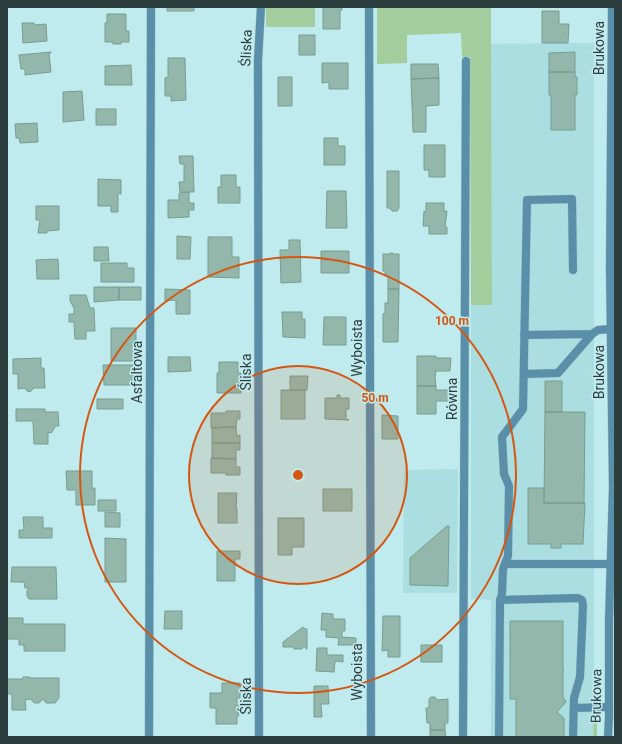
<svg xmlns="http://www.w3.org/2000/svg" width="622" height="744" font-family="Roboto,sans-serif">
<rect width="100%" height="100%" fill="#c0ebee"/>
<path fill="#abdee1" d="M568,43H594V729L593,737H491V600L471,599V305H492L491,44Z
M458,469L457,593H403L404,470Z"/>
<path fill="#a3cd9c" d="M266,7H315V27H266Z
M377,7H491L492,305H471L470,57H462L461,33L407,35V63L377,64Z
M594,714H597V737H593Z"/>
<path fill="#93b8ab" stroke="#789c8f" d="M167,7H194V11H167Z
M323,7H342V10H340V29H323Z
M542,11H559V24H569L568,43H542Z
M107,14H126V31H129V42H121V44H113V42H105V23H107Z
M22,23H34V25L46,24L47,41L23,43Z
M299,35H315V55H299Z
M51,52V53H49L51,72L25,75V69H21L19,55Z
M575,52V72H549V53Z
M168,58H185L186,100L171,101V96H165V78L168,77Z
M322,63H348V89H329V82L322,83Z
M411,64H438L439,78L411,79Z
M131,65L132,85H105V66Z
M549,72H575V77H577V95H575V130H551V95H549Z
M278,77H292V106H278Z
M439,78V105L426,106V132H413L411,79Z
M82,91L84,120L63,122V92Z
M96,109H116V125H96Z
M37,123L38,142L20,143L19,138H16L15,124Z
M324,138H338V146H345V165H324Z
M424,145H445V177H429V170H424Z
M179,156H193L194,192H180L179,182H184V164H180Z
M387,171H399V208L397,211H392L390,208H387Z
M221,175H236V187H240V203H218V187H221Z
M98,179L121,180V194L118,193V212H111V206H98Z
M327,191H346L347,228H326Z
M189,192V203H194V210H189V217L168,218V200H179V193Z
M426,203H444V211H447L445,227H447V234H429V226H423L424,211L426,212Z
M36,206H59V230L47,231V233H38L40,220H36Z
M177,236L191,237L190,259H177Z
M208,237H232V257H239V278L208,277Z
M289,240H300L301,282L281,283L280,250H289Z
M94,247H108L109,261H94Z
M321,251H349V273H321Z
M390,253H393V254H399V289H388V276H385V272L383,271V254H390Z
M58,259L59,279H37L36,260Z
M101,263H127V268H134V282H101Z
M94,287H119V300L94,302Z
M119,287H141V300H119Z
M165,289L190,290V314H176V300L165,301Z
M388,289H399L398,342H383V314L385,312V303H388Z
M70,295H86L90,308H94L95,331H86V339H75L74,322H69V314H74V308L70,301Z
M282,312H302V319H305V338L283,337Z
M324,317H346V345H323Z
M111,328H136V361H111Z
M417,356H436V358H451L450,371H436L435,377L436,386H417Z
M168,357H190L191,371L168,372Z
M41,358V368H44L45,388H34L30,392L27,391L25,388L18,389V374H13V359Z
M219,362H238V373H241V393H217V373H219Z
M103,365H136V385H104Z
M290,376H308L307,390H290Z
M545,381H562V412H545Z
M417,386H436V390H451L450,401H436V414H417Z
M281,390H305V419H281Z
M337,395H340V398H349V409H346V419L349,420L325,419V398H337Z
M97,399H123V409H97Z
M16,409H45V412H58L59,426H55L54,429L51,433L48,432V444H34L33,421H16Z
M226,411H240V419H237L236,427L211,428V413H226Z
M545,412H585L584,503H544Z
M382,415L398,416V439H382Z
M224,427H236L237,436L240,435V443H212V428Z
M212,443H240V450H236V459L212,458Z
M211,458L236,459V467H240V475H226V473H211Z
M66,471H92V488H95V505H76V490H67Z
M528,488H544V503H585L583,544H561V548H551V544H528Z
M323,489H352V511H323Z
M218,493H237L236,508H237V523H218Z
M98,500H116V511H98Z
M105,512L120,513V527H105Z
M23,517H43V528H52V538H19V530H24Z
M278,518H304V547H292V555H278Z
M447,526H449L448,586L410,585V558Z
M105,538L126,539V582H105Z
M217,551H240V559H235V581H217Z
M12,567H56L57,599H29L27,596V591L29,588H25L24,582H11Z
M165,611H182V629H164Z
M322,613L333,614V619H345V631H342V637L356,638V645H338L339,638L326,637V630H321Z
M383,616H400V657H388V650L382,651Z
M7,618H23V624H65V651H24V645H19V639H7Z
M510,621H563V670L564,671H563V697L566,702L557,712L564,718V737H516V699H510Z
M303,627L305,629H307V649H306V647H303L302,649H294V647H283V642Z
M421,645H442V662H421Z
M317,648H327V655H343V662L335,661L334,672L316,671Z
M23,677H30V678H59V698L55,703H46L43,699L39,703H34L31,699L25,700L26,710H12V694H7V679H23Z
M222,683H240V698H237V705H239V709H237L239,716H237V724H216V708H210V693H222Z
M314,686H328L329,704H321L322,717H314Z
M431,697H435L437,700L448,699V723H445V730H430V723H427L426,708H429V699Z
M430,730H445L446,737H430Z"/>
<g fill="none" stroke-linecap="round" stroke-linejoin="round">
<defs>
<path id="service" d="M524,335L592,334
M524,374L558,373L592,334L598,330L612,329
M505,564H611
M500,600L578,598L582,600L583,605L580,677L574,698L573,737
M574,708L609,707
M499,737L500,603L502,593L503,569L508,556L509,486L504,474L502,437L523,409L527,200L572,199L573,270"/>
<path id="minor" d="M369,7L371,737
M149,737L151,7
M259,737L258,60L261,7
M463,737L466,61"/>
<path id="tertiary" d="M608,737L609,717V621L613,487L610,269L612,7"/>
</defs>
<use href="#service" stroke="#a3c8cb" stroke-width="9"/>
<use href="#minor" stroke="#a3c8cb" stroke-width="9"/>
<use href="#tertiary" stroke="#a3c8cb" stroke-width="9"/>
<use href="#service" stroke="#5a8faa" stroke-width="8"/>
<use href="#minor" stroke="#5a8faa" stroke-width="8"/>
<use href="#tertiary" stroke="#5a8faa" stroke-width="8"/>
</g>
<circle cx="298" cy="475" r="109" fill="#d55611" fill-opacity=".12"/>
<g fill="none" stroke="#d55611" stroke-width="2">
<circle cx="298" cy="475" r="109"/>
<circle cx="298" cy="475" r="218"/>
</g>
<g text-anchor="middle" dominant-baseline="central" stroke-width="3" stroke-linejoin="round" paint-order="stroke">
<g font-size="14" fill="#2d3e3f" stroke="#c0ebee">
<text transform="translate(246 48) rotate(-88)">Śliska</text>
<text transform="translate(599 48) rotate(-90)">Brukowa</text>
<text transform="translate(357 348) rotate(-90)">Wyboista</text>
<text transform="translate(137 372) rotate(-90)">Asfaltowa</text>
<text transform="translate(246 372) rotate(-90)">Śliska</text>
<text transform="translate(599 372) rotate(-90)">Brukowa</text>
<text transform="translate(452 399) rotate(-90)">Równa</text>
<text transform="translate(357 672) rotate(-90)">Wyboista</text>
<text transform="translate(246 696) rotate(-90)">Śliska</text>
<text transform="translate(596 696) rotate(-89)">Brukowa</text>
</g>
</g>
<circle cx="298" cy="475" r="6" fill="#d55611" stroke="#c0ebee" stroke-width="2"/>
<g font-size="12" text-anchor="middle" font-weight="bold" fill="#d55611" stroke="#c0ebee" stroke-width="3" stroke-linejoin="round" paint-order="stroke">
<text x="452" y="325">100 m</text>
<text x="375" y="402">50 m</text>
</g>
<rect width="622" height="744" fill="none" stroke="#2d3e3f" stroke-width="16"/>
</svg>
